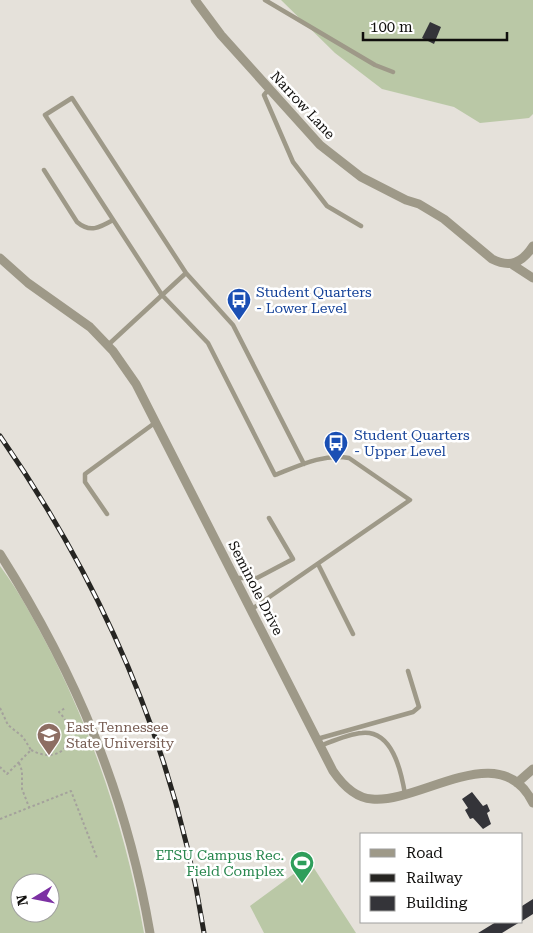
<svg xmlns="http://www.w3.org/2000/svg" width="533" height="933" font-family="'Roboto Serif',serif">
<rect width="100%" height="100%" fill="#e5e1da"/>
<path fill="#bac8a6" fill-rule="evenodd" d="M281,0H533V114L529,118L480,123L454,107L382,89L335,53Z
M0,566C21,594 38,627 54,658C97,745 127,837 144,933H0ZM20,883H50V913H20Z
M310,862L356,933H264L250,906Z"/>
<path fill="#343439" d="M430,22L441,27L434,44L422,38Z
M472,792L483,806L487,804L490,811L487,813L491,824L483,829L473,818L470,819L465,810L468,808L462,799Z
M533,899V914L522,921V906Z
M496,922H520L502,933H478Z"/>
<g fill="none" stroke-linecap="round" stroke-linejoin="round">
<path stroke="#a4a19c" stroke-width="2" stroke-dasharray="2.5 2.5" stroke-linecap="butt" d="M0,708L8,725L23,737L31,750L7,774L0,767
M31,750C62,767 83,737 59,712L65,708
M19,763L22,771V789L29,807
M0,819L71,791L97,858"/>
<path stroke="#9e9988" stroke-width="4.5" d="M265,0L375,65L393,72
M269,89L264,95L293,162L327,206L361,226
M44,170L77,222C90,233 99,228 113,220
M186,273L72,98L45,115L162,295L208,343L275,475C298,466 324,453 349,458L410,500L252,609
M108,345L186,273L233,325L304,464
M107,514L85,482V474L156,422
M318,564L353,634
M237,578H257L293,559L269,518
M317,739L413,712L419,707L408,671
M320,746C333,741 348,734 362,733C392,730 401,770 405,794"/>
<path stroke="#9e9988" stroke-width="9" d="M195,0L221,35L320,145L361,177L406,200L419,204L444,219L492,259C510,268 522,263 533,246
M0,258L28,283L90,327L113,351L136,384L333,771C342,784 355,798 372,799C420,804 501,736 533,803
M513,265L533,278
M0,554C76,674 126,793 150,933
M517,783L533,769"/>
<defs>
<path id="rail" d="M0,436C104,586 176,752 204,933"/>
</defs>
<use href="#rail" stroke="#262522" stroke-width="5"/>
<use href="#rail" stroke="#fff" stroke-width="3" stroke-dasharray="9" stroke-linecap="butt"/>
</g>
<defs>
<symbol id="bus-pin" viewBox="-11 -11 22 30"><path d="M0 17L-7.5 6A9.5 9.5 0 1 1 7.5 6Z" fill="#1a4fb4" stroke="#fff"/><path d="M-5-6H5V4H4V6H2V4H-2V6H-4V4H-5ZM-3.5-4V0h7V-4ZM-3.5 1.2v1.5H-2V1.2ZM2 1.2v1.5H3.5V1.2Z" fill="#fff"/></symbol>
<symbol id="university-pin" viewBox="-11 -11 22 30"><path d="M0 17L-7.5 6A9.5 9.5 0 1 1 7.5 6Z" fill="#8d6e63" stroke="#fff"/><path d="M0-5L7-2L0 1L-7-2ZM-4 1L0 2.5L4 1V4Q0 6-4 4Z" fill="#fff"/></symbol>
<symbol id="stadium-pin" viewBox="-11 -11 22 30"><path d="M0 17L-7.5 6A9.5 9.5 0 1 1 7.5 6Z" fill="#2e9e5b" stroke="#fff"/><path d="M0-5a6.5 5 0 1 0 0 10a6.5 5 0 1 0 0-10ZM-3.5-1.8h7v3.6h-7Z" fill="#fff"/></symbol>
</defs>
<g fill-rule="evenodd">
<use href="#bus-pin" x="225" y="286" width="28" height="38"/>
<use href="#bus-pin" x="322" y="429" width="28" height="38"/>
<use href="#university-pin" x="35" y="721" width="28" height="38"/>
<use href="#stadium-pin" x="288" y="849" width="28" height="38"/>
</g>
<g text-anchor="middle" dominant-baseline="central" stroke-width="5" stroke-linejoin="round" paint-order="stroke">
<g font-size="14" fill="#100f0d" stroke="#fff">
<text transform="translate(303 105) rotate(47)">Narrow Lane</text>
<text transform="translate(256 588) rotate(63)">Seminole Drive</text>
</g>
<g font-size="14" fill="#164399" stroke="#fff" text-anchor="start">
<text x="256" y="292">Student Quarters<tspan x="256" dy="16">- Lower Level</tspan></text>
<text x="354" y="435">Student Quarters<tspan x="354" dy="16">- Upper Level</tspan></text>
</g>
<g font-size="14" fill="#785e54" stroke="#fff" text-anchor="start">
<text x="66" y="727">East Tennessee<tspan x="66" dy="16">State University</tspan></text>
</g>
<g font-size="14" fill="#27864d" stroke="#fff" text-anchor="end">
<text x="284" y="855">ETSU Campus Rec.<tspan x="284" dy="16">Field Complex</tspan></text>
</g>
</g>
<rect x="360" y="833" width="162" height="90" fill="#ffffff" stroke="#9f9f9e"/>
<rect x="370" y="849" width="25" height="8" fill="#9e9988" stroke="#9f9f9e"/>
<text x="406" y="858" font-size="15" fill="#100f0d">Road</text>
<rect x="370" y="874" width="25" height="8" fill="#262522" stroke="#9f9f9e"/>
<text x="406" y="883" font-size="15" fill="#100f0d">Railway</text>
<rect x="370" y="896" width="25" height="15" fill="#343439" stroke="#9f9f9e"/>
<text x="406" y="908" font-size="15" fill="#100f0d">Building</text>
<g transform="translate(35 898) rotate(260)"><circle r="24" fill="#ffffff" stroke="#9f9f9e"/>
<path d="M0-4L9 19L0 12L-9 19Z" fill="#7c31a3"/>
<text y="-8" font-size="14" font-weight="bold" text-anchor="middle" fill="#100f0d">N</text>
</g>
<path d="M363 32v8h144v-8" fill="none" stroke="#100f0d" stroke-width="2.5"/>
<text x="370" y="32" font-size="15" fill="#100f0d" stroke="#ffffff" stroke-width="4" paint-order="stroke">100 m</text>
</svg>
